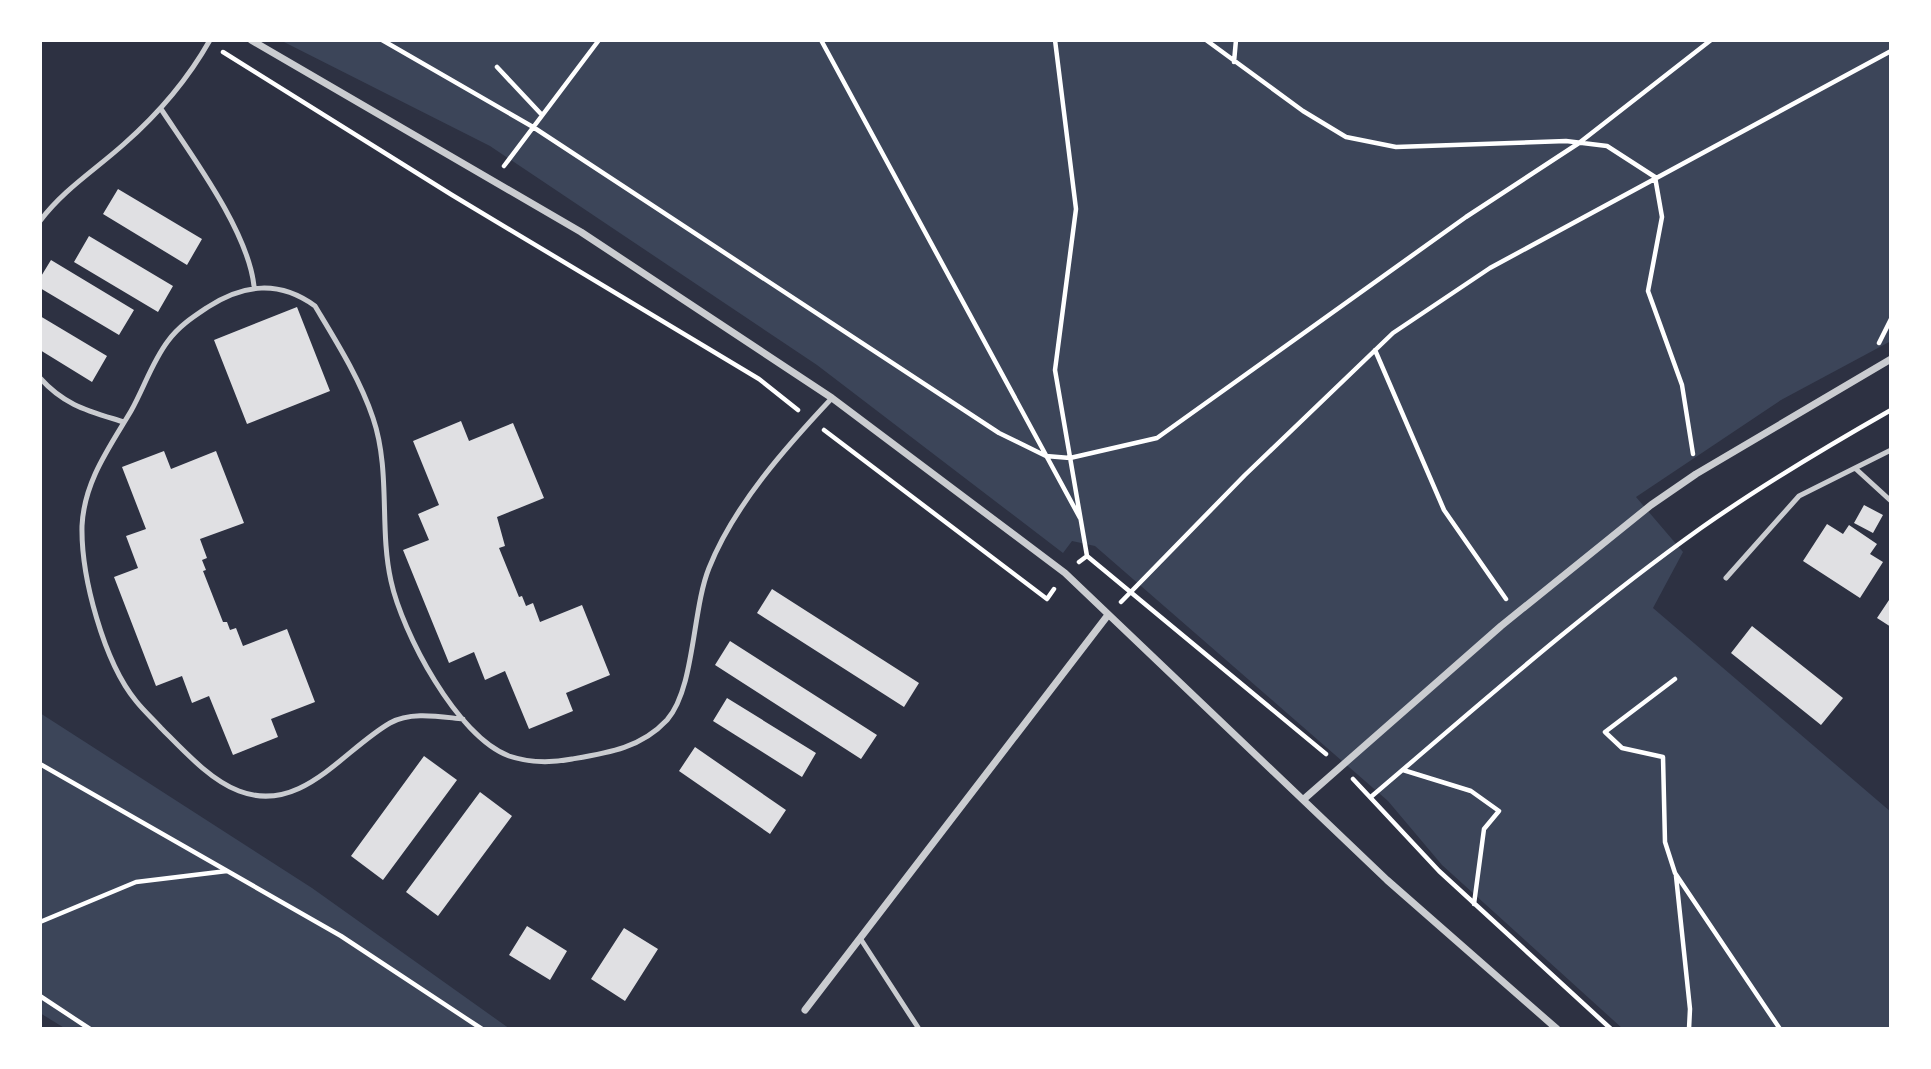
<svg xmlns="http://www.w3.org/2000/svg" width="1931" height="1069" font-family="Signika,sans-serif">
<rect width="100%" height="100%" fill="#2d3142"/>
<path fill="#3c4559" d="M280,40H1891V341L1781,400L1636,497L1683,552L1653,608L1891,812V1029H1623L1442,865L1388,801L1095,546L1072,541L1063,553L817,365L490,146Z
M40,713L312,888L510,1029H66L40,1013Z"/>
<path fill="#e0e0e3" d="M118,189L202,239L187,265L103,214Z
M89,236L173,286L158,312L74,262Z
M51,260L134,310L119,335L40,288V278Z
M297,307L330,391L247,424L214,340Z
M40,316L107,356L92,382L40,350Z
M461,421L469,441L513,423L544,498L497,517L505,546L499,548L519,597L522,596L526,606L533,603L540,622L582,605L610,675L566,693L573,711L529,729L505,671L485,680L474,652L449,663L403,550L429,540L418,514L439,505L413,441Z
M164,451L171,469L216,451L244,523L200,539L207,558L202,560L206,570L203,571L223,622H227L230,630L236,628L243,646L287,629L315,702L271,719L278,737L233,755L209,696L192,703L182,676L156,686L114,577L138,568L126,536L146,529L122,467Z
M1864,505L1883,515L1873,533L1854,523Z
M1827,524L1843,534L1849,525L1877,544L1870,554L1883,562L1860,598L1803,561Z
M772,589L919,683L904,707L757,613Z
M1891,597V627L1877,618Z
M1752,626L1843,698L1821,725L1731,653Z
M730,641L877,735L861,759L715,665Z
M727,698L816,753L802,777L713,721Z
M695,747L786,810L770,834L679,771Z
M424,756L457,780L383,880L351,856Z
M480,792L512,816L438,916L406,892Z
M527,926L567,951L550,980L509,955Z
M624,928L658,949L625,1001L591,979Z"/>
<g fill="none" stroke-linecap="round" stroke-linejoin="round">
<path stroke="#fff" stroke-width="4.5" d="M382,40L533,127L999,433L1046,456L1070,458L1157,438L1466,217L1579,143L1711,40
M821,40L1080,518
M1055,40L1076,209L1055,370L1087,556
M1206,40L1303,111L1346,137L1396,147L1566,141L1607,146L1655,177L1662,217L1648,291L1682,385L1693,454
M223,52L452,195L759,379L798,410
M1234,62L1236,40
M497,67L542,115
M504,166L599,40
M1879,343L1891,319
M1375,350L1444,510L1506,599
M824,430L1047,599L1054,589
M1079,562L1087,556L1326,754
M1121,602L1245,475L1393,333L1490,268L1891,51
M1675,679L1605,732L1622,748L1663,757L1665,842L1675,873L1780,1029
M40,764L341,936L482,1029
M1403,770L1471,791L1499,811L1484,829L1474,904
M1353,779L1439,871L1611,1029
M1372,796C1480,704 1586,610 1701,528C1762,485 1826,447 1891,410
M1676,876L1690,1009L1689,1029
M40,922L136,882L227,871
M40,996L90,1029"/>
<path stroke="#caccd0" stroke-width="5" d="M161,109C192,156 248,231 254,286
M40,221C63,190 95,170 124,144C157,115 188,79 210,40
M40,378C65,406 89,411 124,422
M1856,469L1891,501
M1726,578L1799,496L1891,450
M463,719C441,717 411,711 390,723C343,750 301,815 239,791C210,780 183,750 161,728C153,719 144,711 136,701C104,662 81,577 82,526C84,482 109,448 131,411C144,388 152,362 168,341C179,326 193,317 208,307C244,284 279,280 315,306C336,341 360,379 373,418C391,471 379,528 391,581C402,632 457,737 509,756C530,763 551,763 572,759C608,753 641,748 667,720C695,688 692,610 709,568C734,505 786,447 832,398
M860,938L919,1029"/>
<path stroke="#caccd0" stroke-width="7" d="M251,40L581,232L832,398L1065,573L1387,880L1557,1029
M1304,799L1501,626L1651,505L1696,474L1891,359
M805,1010L1108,615"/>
</g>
<rect width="1931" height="1069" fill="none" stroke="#ffffff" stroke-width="84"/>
</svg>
